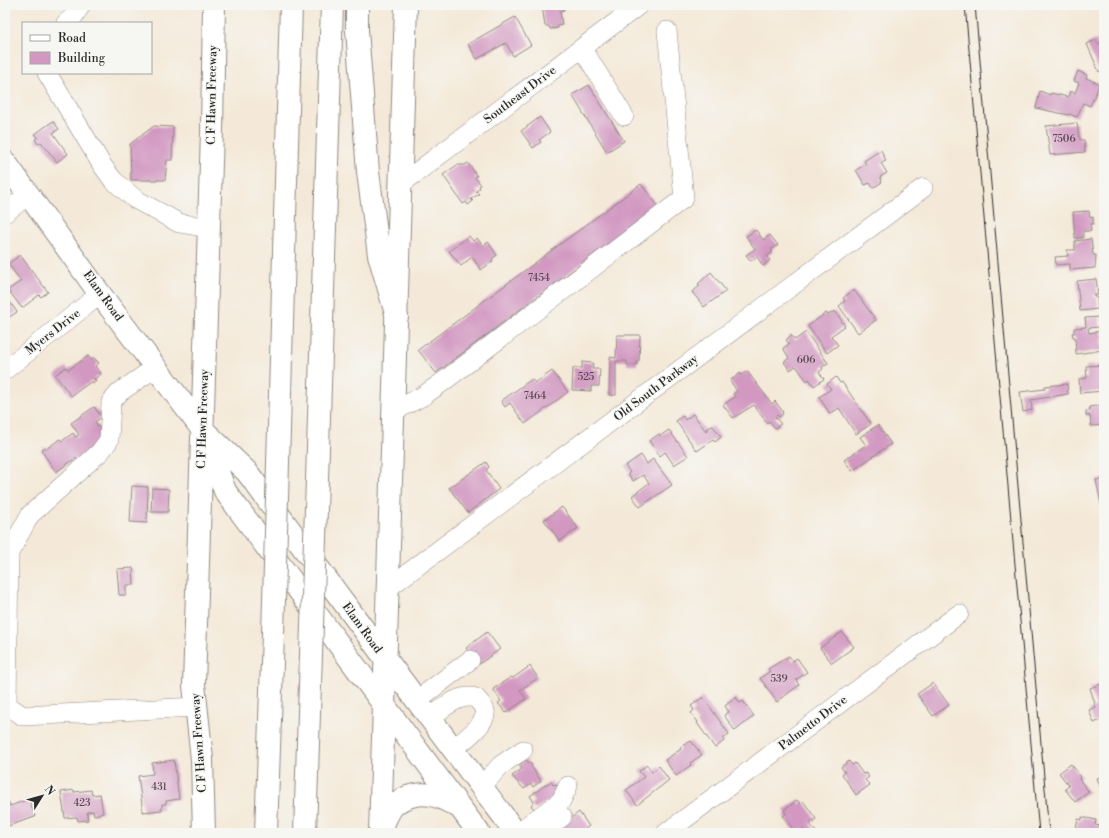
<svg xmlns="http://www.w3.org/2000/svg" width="1109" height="838" font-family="'Libre Bodoni',serif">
<rect width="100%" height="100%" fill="#f6f6f2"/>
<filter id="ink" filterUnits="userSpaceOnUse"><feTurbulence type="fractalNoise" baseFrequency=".025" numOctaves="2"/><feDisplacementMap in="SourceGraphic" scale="8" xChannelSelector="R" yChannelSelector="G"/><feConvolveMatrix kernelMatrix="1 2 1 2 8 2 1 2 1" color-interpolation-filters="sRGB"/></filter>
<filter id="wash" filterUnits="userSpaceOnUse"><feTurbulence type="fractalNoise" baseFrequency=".012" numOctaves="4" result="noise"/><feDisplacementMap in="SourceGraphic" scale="16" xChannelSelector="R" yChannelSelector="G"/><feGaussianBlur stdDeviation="0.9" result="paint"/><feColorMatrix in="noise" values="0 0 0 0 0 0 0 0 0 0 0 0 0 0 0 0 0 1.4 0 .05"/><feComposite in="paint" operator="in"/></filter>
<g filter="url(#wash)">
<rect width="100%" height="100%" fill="#f4e9d8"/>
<g id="blocks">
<path fill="#d298c1" d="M542,5H563L564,10L560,11L562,25L558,26V28L550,29L549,26H545Z
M515,17L531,45L513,56L506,43L477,59L468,44Z
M1096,40L1098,44L1104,41V69L1099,72L1087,44Z
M1078,71L1087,75L1086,78L1100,84L1090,106L1083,103L1077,117L1069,114L1068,115L1036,108L1040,91L1050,95L1051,93L1068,97L1070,91L1075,93L1079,83L1074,81Z
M589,85L624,141L607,152L572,95Z
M540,117L550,132L539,140L541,142L533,148L521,131Z
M53,121L59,129L53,133L68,154L57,162L41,142L38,144L35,139L38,137L35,134Z
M1077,123L1079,138H1080L1081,140H1084L1085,152L1050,155L1046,126Z
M154,126L173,127L172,160H167L165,180H131L130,144Z
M881,150L886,161L881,163L887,173L880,177L882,182L873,188L870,183L865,185L856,170L866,164L864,161Z
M468,163L477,176L475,177L481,185L479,186L480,188L476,191L479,194L471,199L473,201L468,205L466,202L463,204L443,175L457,165H465Z
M641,184L658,206L436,373L418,350Z
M1089,211L1090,218L1093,217V224H1090L1091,231H1083V238H1075L1073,212Z
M756,230L763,240L770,235L778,245L771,250L773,252L767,256L770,260L763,266L757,257L751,261L746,255L755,249L746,236Z
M469,236L473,241L477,238L483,246L488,242L497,255L492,259L493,261L481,270L472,257L461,266L449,251Z
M1091,239L1093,255H1096L1095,268L1070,270V264L1056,265L1055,257L1068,256L1067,250H1075V241Z
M20,255L48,292L41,297L39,295L22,308L8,290L21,281L8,264Z
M711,272L726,291L704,307L692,292L700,286L698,284Z
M1096,279L1098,295H1094V297H1097L1098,309L1080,311L1077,281Z
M854,290L876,320L858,333L839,306L845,301L843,298Z
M7,298L17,312L5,320L8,324L5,326V299Z
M835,311L845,326L831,336L838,345L827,353L808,326L826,313L828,315Z
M1099,317L1100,327L1088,328L1089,333L1101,331V334H1103L1104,339H1101L1103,350L1076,354L1075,337H1073L1072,333H1074V328L1086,327L1085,318Z
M806,332L828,363L822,367L823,369L819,372L824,379L814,386L809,379L807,381L796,366L790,370L784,362L789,358L783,348L789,344L786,340L791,335L795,340Z
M617,335H640L639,361H637V365H627V361H616V395H609L610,357L616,358Z
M88,356L91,360L94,358L99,363L95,366L101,374L94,379L96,381L93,383L92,381L71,396L55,375L66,367L68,370Z
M582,362L593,363L592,369H600L599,386H591V391L572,390L573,368H582Z
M1104,365V391L1080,393L1079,379L1087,378L1086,366Z
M552,371L568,392L525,424L510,403L505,407L501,401L532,379L535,383Z
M747,371L772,404L775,401L783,412H782L783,414L779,417L777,415L775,417L781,424L775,428L769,421L767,423L754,405L733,418L723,405L735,397L733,394L737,391L730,381L740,373L741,375Z
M836,377L840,383L842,382L871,424L856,434L839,408L830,414L819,397L831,389L827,384Z
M1067,384L1068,394L1031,400L1032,410L1023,412L1020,392L1045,389V386Z
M1104,405V425L1091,426L1090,416H1086V411H1090L1089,407Z
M94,407L102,417L95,422L105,436L97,445L77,460L76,458L56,472L41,450L45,447L46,449L60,439L62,441L73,433L76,437L79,435L71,423Z
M693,414L706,431L708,430L707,428L713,426L721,437L715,442L713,440L697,451L676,421L683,416L685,420Z
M878,425L891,444L852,471L844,460L866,445L860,437Z
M669,430L688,456L674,465L665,452L660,456L649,441L659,434L660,436Z
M641,455L647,464L653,459L672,485L640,507L632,496L649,483L643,475L633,481L628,474L630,472L625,466Z
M486,462L489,467L486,470L499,489L468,513L449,488Z
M1103,479L1104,503L1101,504L1096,480Z
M132,486L148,487L147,523L130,522Z
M152,488L169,489L168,512H151Z
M562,507L578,528L560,541L544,520Z
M133,568L134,585H126V595H119L117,569Z
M487,632L500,649L478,665L466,648Z
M842,632L854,647L832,663L820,648Z
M789,656L793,661L797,658L807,672L796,680L799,685L777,702L760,678L770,671L768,669Z
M530,666L538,678L520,690L526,699L506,713L498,703L501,701L493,689L511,677L513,678Z
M933,683L949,705L933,716L917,694Z
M1101,684L1104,693V722L1102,723L1101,720L1094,723L1089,710L1096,707L1090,688Z
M703,697L729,734L723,739L724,741L715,748L697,723L698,722L691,713L694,710L691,706Z
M736,697L740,703L743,701L754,716L735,731L724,715L729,712L725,706Z
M691,741L702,755L690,763L691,765L676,776L665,760L681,749L680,747Z
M174,760L179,799L166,801V804H162V810L143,812L138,776L153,774L152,763Z
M526,760L532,765L531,766L541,781L533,787L531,784L524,789L512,776L522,769L519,765Z
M849,761L852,765L855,763L863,774L866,773L869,777L865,780L870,785L856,795L842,774L845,772L841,767Z
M1071,764L1081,777L1079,779L1089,792L1075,802L1065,789L1069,786L1059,773Z
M647,765L652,772L659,766L669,780L637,805L626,790L644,777L639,771Z
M1104,776V797L1097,778Z
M551,781L553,785L556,784L558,787L556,788L561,795L534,809L531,805L534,802L530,796Z
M74,790V792L91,790L92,795L100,794L103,813L94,815L93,811L87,812L88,820L78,821L77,817L65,818L61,792Z
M29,799L35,817L5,827V802L8,801L10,806Z
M797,800L800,804L803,801L816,819L810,824L816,832L815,833H805L803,829L796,833L783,816L786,814L784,810Z
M579,812L589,826L580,833H557L555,830Z
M1082,817L1096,820L1095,825L1100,826L1099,833H1075L1078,819L1082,820Z"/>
</g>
</g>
<g filter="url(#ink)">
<use href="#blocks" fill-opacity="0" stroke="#908a82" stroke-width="1"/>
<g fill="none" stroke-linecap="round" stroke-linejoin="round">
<defs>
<path id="minor" d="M66,23L73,17L81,5
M582,48L624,116
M47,73L102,165L113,180L135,199L179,223L209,228
M401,184L639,5
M5,213L29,194
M156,367L120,392L111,402L109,440L100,452L30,515L9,553L7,705L23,716L196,707
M5,370L100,294
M394,411L423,396L444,381L684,198L667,31
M388,588L923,188
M416,701L470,660
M430,718C443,708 459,693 476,698C479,702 484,706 485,711C488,723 462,742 453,749
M480,785L489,778L501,765L523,750
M517,833L561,801L568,786
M544,833L545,831L562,817
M666,833L959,614"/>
<path id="major" d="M5,162L100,294L202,429L247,472L385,658L516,833
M207,442L225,491L479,833
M381,829C384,823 386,817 389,812C396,798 417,792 431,795C440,796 449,802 457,806
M204,833L202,759L194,685L212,132L214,5
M380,833L406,5"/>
<path id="highway" d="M357,5V30L368,172L379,255L397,317
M279,429L291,5
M317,480L332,5
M266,833L273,634
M305,833L310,684"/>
</defs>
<use href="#minor" stroke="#908a82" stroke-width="20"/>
<use href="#major" stroke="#908a82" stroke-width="24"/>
<use href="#highway" stroke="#908a82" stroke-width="24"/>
<use href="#minor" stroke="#fff" stroke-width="19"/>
<use href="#major" stroke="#fff" stroke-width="22"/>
<use href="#highway" stroke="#fff" stroke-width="22"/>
<path stroke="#2b2b2b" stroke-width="1" d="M965,5L1039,833
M975,5L1049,833"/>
<defs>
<path id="highway-bridge" d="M273,634L279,429
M310,684L317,480"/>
</defs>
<use href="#highway-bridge" stroke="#908a82" stroke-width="24" stroke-linecap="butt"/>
<use href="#highway-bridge" stroke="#fff" stroke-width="22"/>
</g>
</g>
<g text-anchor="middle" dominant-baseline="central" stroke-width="3" stroke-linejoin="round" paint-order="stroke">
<g font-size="10" fill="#554650">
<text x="1064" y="139">7506</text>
<text x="539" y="278">7454</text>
<text x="806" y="360">606</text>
<text x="586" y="377">525</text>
<text x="535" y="396">7464</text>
<text x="779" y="679">539</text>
<text x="159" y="787">431</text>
<text x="82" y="803">423</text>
</g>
<g font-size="12" fill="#2b2b2b" stroke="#f6f6f2">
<text transform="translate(212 95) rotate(-89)">C F Hawn Freeway</text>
<text transform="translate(520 95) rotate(-37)">Southeast Drive</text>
<text transform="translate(103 296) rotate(54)">Elam Road</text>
<text transform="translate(53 332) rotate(-38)">Myers Drive</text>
<text transform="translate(656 388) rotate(-37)">Old South Parkway</text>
<text transform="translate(203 419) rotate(-88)">C F Hawn Freeway</text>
<text transform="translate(362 628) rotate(54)">Elam Road</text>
<text transform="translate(813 723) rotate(-37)">Palmetto Drive</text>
<text transform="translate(199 743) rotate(-94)">C F Hawn Freeway</text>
</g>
</g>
<rect width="1109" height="838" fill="none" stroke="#f6f6f2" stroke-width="20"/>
<rect x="22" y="22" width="130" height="52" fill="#f6f6f2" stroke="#a5a5a2"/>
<rect x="30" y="35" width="20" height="6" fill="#ffffff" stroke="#a5a5a2"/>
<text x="58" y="42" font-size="12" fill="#2b2b2b">Road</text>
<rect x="30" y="52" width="20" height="12" fill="#d298c1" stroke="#a5a5a2"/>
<text x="58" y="62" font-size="12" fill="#2b2b2b">Building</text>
<g transform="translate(42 796) rotate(53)" stroke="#f6f6f2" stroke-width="3" paint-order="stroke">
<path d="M0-3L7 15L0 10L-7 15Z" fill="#2b2b2b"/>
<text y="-6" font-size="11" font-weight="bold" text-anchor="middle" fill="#2b2b2b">N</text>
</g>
</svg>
